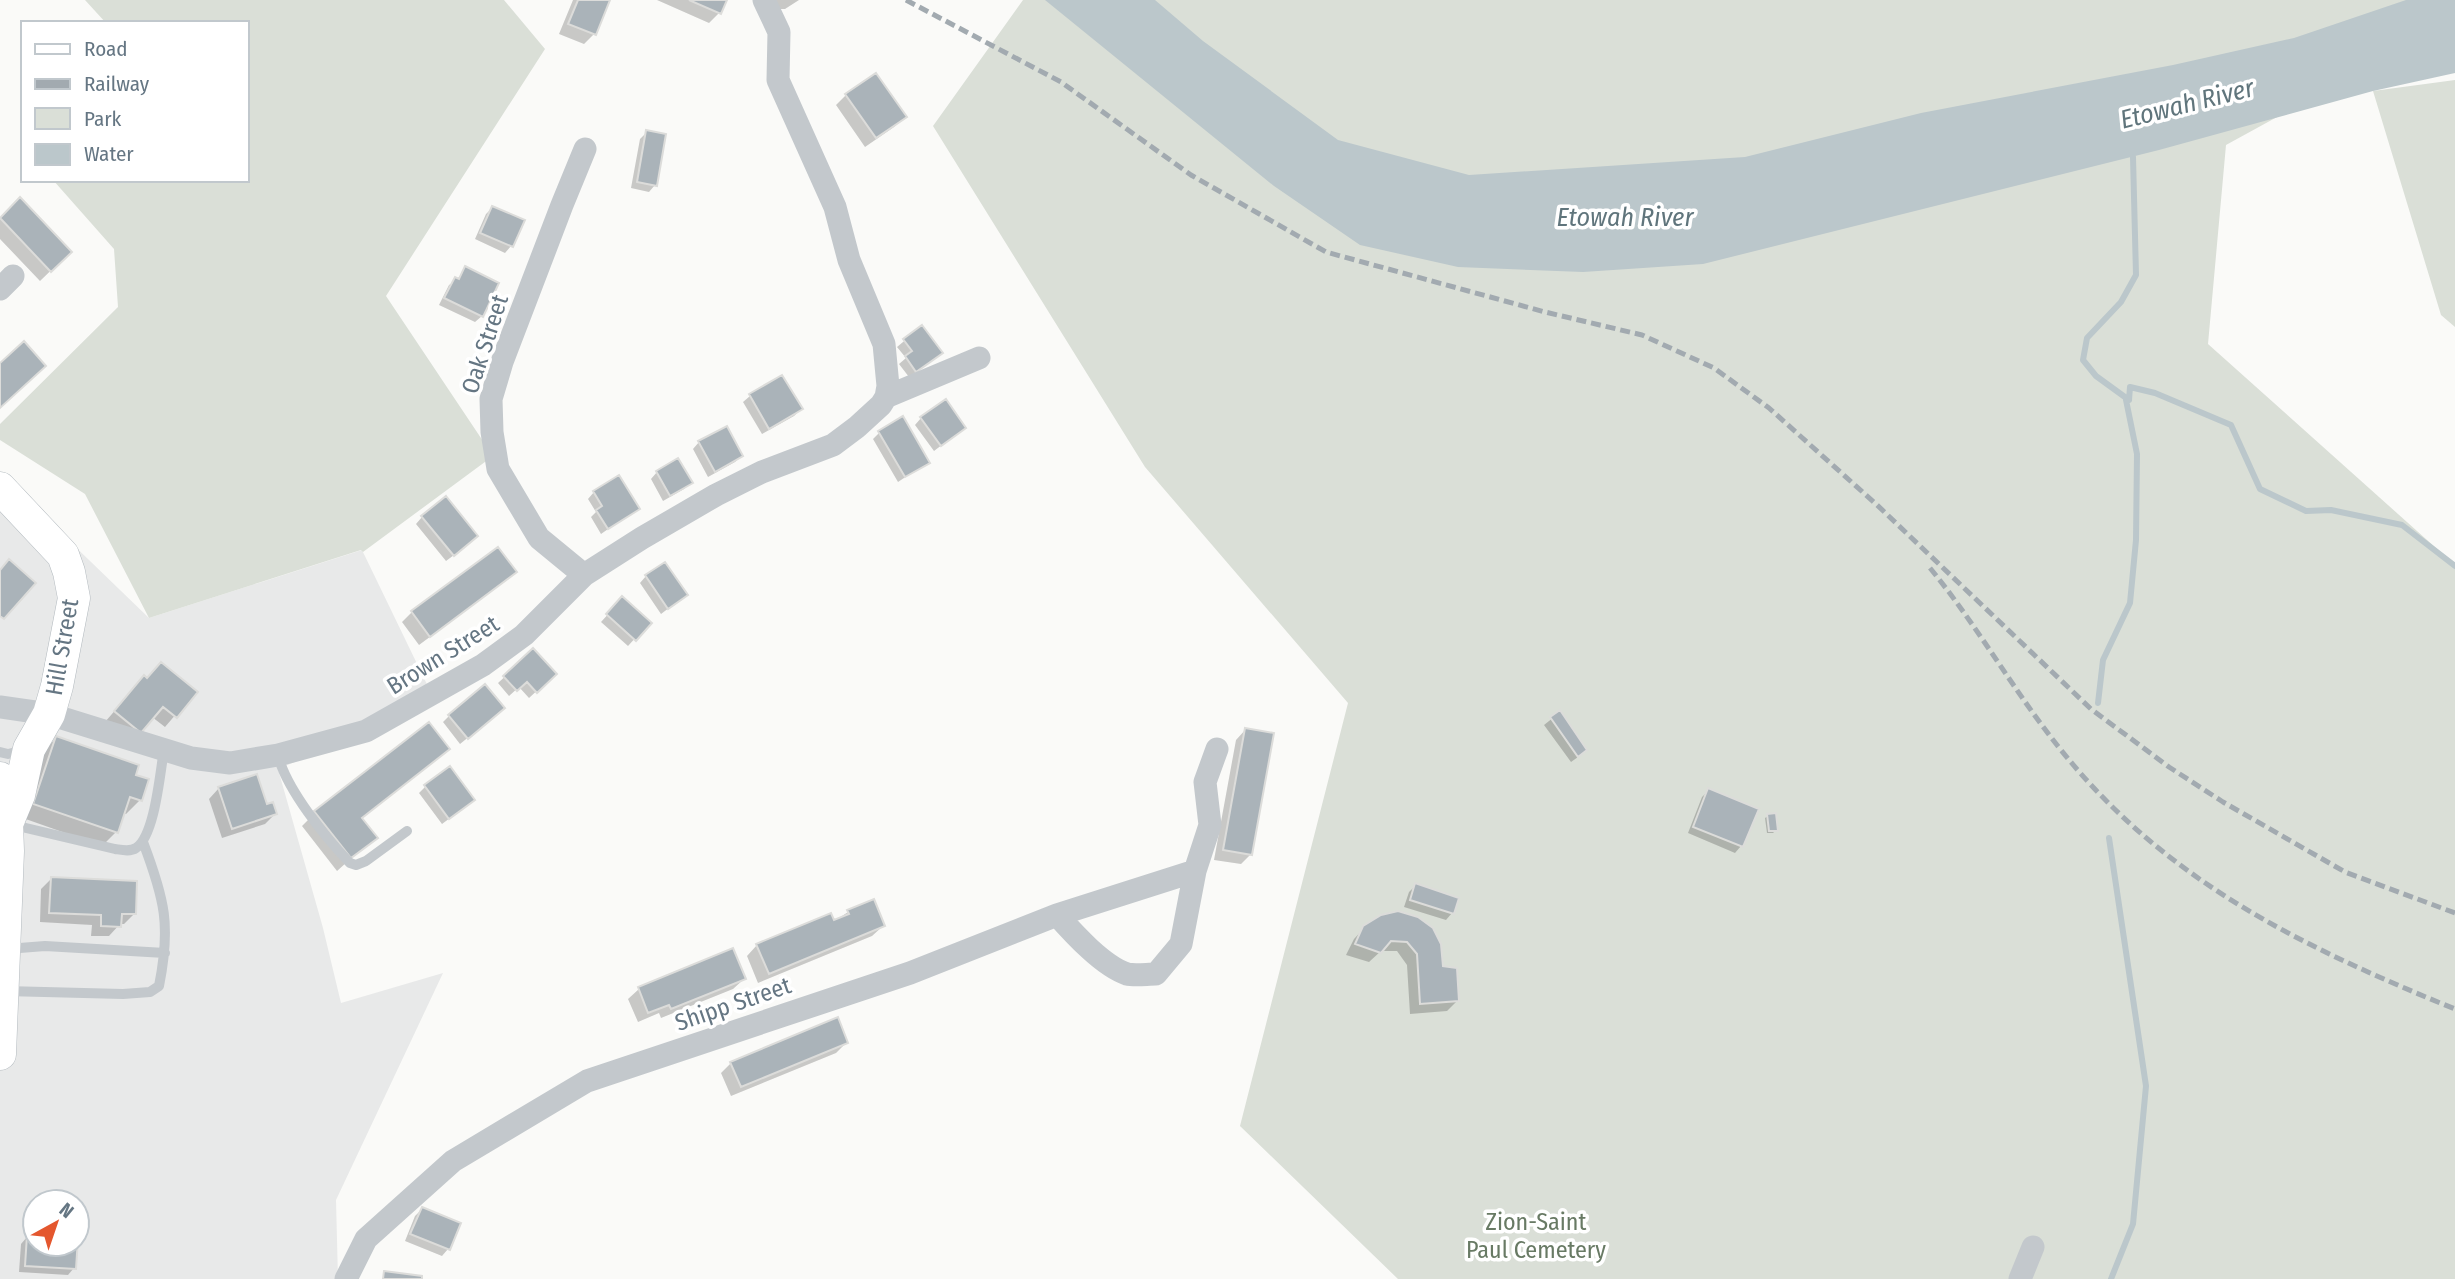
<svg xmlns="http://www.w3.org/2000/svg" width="2455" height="1279" font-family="'Fira Sans Condensed',sans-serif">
<rect width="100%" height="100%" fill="#fafaf8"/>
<path fill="#e8e9e9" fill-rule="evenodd" d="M0,474L149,618L362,550L436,703L278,769L323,928L341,1003L443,973L336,1200L338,1279H0ZM35,1202H77V1244H35Z"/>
<path fill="#dadfd7" d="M85,0H504L545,49L386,296L493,456L363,552L361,550L149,618L85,494L0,440V424L118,307L114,249L53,180H247V23H106Z
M1023,0H2455V19L2226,145L2208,344L2455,565V1279H1398L1240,1126L1348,703L1145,467L933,126Z
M2455,80V327L2441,315L2373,91Z"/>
<path fill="#bbc7cb" d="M1045,0H1155L1203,41L1338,140L1469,175L1745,157L1921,113L2173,65L2294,38L2406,0H2455V73L2373,91L2159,150L1703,264L1583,272L1458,267L1360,245L1274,186Z"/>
<path fill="#0003" d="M573,0H608L594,34L584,44L559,34Z
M657,0H725L719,13L709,23Z
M766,0H799L785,9H779Z
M846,95L904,117L894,127L865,147L836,105Z
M647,132L655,185L649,192L631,188L640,139Z
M20,200L70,252L40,281L0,239V219Z
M492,208L511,246L505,253L475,239L486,214Z
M466,268L482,316L475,322L439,305L449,285L457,280Z
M921,327L934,359L909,377L899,364L906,358L897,347Z
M782,377L801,409L794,416L762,434L743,402L750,396Z
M921,418L964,428L934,451L915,425Z
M879,433L928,462L898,482L873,439Z
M699,442L741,456L735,462L708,477L693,449Z
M657,472L691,483L684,489L663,501L651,479Z
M594,492L638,508L601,534L591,517L596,512L588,499Z
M422,517L470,543L446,561L416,524Z
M514,572L504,582L419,645L402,622L412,612Z
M646,576L686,595L661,614L640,583Z
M622,599L649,623L628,646L601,622Z
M533,651L555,674L529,698L519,687L509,696L498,683Z
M144,677L195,692L165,727L152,717L140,732L105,722Z
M1559,713L1578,757L1571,762L1544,725Z
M496,715L460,744L443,722L449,716Z
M1246,729L1251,854L1241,864L1214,860L1236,740Z
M56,738L133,776L140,800L126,814L123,813L116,832L102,846L20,817L43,752Z
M448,749L434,762L361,819L375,837L337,871L302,826L315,813Z
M425,787L466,806L442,824L419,793Z
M219,788L266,807L275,814L265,824L222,838L209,799Z
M1709,790L1756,810L1741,846L1735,853L1688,833L1702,797Z
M1768,816L1776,830L1773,833H1767L1765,818Z
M51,879L135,913L124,924H120L109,936H91L92,925L40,922L41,889Z
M1416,885L1457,899L1452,913L1446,920L1404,907L1409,892Z
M848,912L883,926L872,936L758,983L747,956L757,945L833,922Z
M1382,916L1442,968L1457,1001L1447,1011L1410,1014L1407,965L1397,951H1381L1369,962L1346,955L1354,939L1364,928Z
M732,950L744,979L733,989L661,1018L659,1013L638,1022L628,999L639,989Z
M846,1043L836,1053L731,1096L721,1073L731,1063Z
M422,1209L458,1224L448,1249L442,1256L405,1241L415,1216Z
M27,1237H35V1244H76L74,1268L68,1275L19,1272L21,1244Z"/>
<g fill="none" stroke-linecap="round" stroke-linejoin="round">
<path stroke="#bbc7cb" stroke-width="6" d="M2129,400L2096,376L2083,360L2087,338L2121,302L2136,275L2133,157
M2098,703L2103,660L2130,603L2136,540L2137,454L2126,400H2129L2130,387L2155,393L2231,425L2260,489L2306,511L2331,510L2402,525L2455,566
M2109,838L2146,1086L2133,1224L2111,1279"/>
</g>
<path fill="#aab3b9" stroke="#dcdcda" stroke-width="2" d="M578,0H610L596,35L568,24Z
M689,0H727L721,14Z
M876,73L907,117L876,138L845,94Z
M646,130L666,134L657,186L637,182Z
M20,197L72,252L51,272L0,218Z
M492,206L525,220L513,247L480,233Z
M465,266L499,283L483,317L444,298L455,277L459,279Z
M922,325L943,353L916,372L905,356L912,351L903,339Z
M24,341L46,366L0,408V363Z
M782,375L803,409L769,429L749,394Z
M946,399L966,428L941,446L920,417Z
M903,416L930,463L905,477L878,431Z
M727,426L743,456L715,472L698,441Z
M678,458L693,483L670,496L656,471Z
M619,475L640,509L608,529L596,510L602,506L593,491Z
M446,496L478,536L454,556L421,516Z
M498,547L517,572L430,637L411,611Z
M9,559L36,583L4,619L0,616V570Z
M665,562L688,595L668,609L645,575Z
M622,596L652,623L636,641L606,614Z
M533,648L557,674L537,693L527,682L517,691L503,676Z
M161,662L198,692L177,718L163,707L141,733L114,711L144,675L147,678Z
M485,684L505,708L468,739L448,715Z
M1560,710L1587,750L1578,757L1550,717Z
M429,722L450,749L362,818L378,838L351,858L314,811Z
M1245,728L1274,733L1252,855L1223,850Z
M56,736L139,765L136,775L149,779L142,801L130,797L118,833L33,804Z
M450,766L475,800L449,819L424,785Z
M257,774L267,804L273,802L277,814L232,829L218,787Z
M1708,788L1759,809L1743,847L1693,827Z
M1776,813L1778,831H1769L1767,814Z
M51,877L137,881L136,914H122L121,927L101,926V915L49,913Z
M1415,883L1459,898L1454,914L1410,900Z
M874,899L885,926L769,974L756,944L831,913L834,920L849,914L847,910Z
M1398,911L1418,917L1433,928L1441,944L1443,966L1457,968L1459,1001L1420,1004L1417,954L1407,942L1391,941L1381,953L1355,944L1363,926L1381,915Z
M733,948L746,979L671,1009L669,1005L648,1013L638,987Z
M838,1017L848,1043L741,1087L730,1062Z
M422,1207L461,1223L450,1250L410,1234Z
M27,1235L35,1236V1244H77L78,1238L76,1269L25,1266Z
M384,1271L422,1276V1279H383Z"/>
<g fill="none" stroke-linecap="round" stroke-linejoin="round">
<defs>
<path id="secondary" d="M0,488L63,555L69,572L74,598L57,686L49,714L29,749L19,795L7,824
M0,778L7,824L8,851L0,1054"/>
</defs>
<use href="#secondary" stroke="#b3babf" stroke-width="33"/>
<path stroke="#c3c8cc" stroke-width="10" d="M0,752L8,754L24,750
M278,755C286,789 326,838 350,863L356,865L366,861L407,831
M9,824L115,849C122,850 130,852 136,848C155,836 160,772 164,750
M7,949L45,946L165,953
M5,991L123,994L150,992L159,986C171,926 165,900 143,842"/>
<path stroke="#c3c8cc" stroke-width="23" d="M0,289L13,276
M886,397L979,358
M584,575L539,538L498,469L492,432L491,399L502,362L562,205L585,149
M0,707L49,714L191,758L230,763L278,755L366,731L483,665L524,635L584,575L642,538L716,495L762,472L833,445L857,427L881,405L886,397L888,386L884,344L849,260L835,207L778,80L779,32L764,0
M1057,915C1074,934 1103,966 1127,974C1135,976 1147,974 1156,974L1181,944L1195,871L1210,825L1205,782L1217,749
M346,1279L366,1239L453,1161L587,1081L910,973L1057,915L1195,871
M2020,1279L2033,1247"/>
<use href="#secondary" stroke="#fff" stroke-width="32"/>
<path stroke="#a2aab0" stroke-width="5" stroke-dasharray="10 5" stroke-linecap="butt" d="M906,0L1061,82L1191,175L1326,252L1545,312L1642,335L1714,368L1769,408L1876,504L2091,709L2169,767L2223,802L2345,872L2455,913
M1930,568C1976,624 2012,688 2057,745C2163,880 2300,946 2455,1009"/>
</g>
<g text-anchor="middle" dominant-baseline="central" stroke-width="7" stroke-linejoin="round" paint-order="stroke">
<g font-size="24" fill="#657683" stroke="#fff">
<text transform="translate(485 344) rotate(-72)">Oak Street</text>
<text transform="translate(62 647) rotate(-80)">Hill Street</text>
<text transform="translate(443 655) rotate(-32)">Brown Street</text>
<text transform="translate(733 1004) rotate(-19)">Shipp Street</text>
</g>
<g font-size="24" fill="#687a64" stroke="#fff">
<text x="1536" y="1222">Zion-Saint<tspan x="1536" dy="28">Paul Cemetery</tspan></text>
</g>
<g font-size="26" font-style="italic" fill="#60757c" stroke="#fff">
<text transform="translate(2187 104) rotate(-14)">Etowah River</text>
<text x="1625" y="217">Etowah River</text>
</g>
</g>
<rect x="21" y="21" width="228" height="161" fill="#ffffff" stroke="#c1c8cd" stroke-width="2"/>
<rect x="35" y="44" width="35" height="10" fill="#ffffff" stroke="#c1c8cd" stroke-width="2"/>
<text x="84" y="56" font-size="21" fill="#657683">Road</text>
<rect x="35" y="79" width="35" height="10" fill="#a2aab0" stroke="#c1c8cd" stroke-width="2"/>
<text x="84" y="91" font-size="21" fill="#657683">Railway</text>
<rect x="35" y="108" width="35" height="21" fill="#dadfd7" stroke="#c1c8cd" stroke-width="2"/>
<text x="84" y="126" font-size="21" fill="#657683">Park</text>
<rect x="35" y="144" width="35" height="21" fill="#bbc7cb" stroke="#c1c8cd" stroke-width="2"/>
<text x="84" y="161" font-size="21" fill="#657683">Water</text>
<g transform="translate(56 1223) rotate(40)"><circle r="33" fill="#ffffff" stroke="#c1c8cd" stroke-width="2"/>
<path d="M0-5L12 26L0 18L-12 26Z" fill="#e4572e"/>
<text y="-10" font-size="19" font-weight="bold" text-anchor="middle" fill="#657683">N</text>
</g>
</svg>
